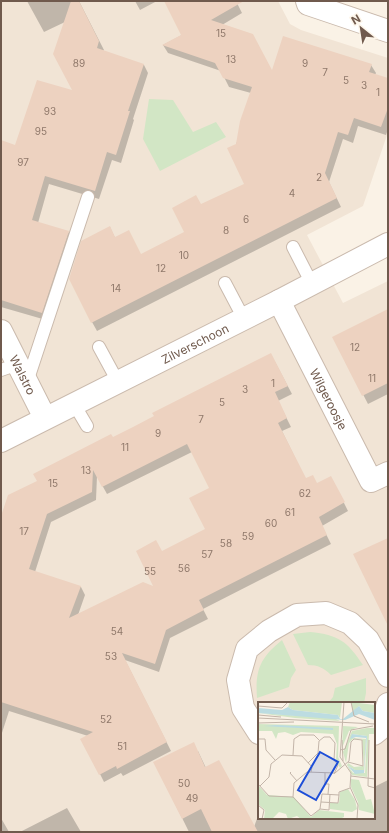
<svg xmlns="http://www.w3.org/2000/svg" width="389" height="833" font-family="Inter,sans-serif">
<rect width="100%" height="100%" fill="#faf2e6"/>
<path fill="#f1e4d5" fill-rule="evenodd" d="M1,1H278L290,24L301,30L388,58V132L363,206L307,235L343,303L388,281V832H1ZM259,703H374V818H259Z"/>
<path fill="#d2e6c5" d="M149,99L173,100L193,132L216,122L226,137L160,171L143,139Z
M310,632C339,635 347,641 363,665L331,675C324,668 318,665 308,665L293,634Z
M282,640L296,670L291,678L289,687L257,698C255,670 260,658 282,640Z
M366,678V693L364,703H328L333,697L335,688Z"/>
<path fill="#0003" fill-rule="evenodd" d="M27,1H79L104,50L103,51L144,65L148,73L133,119L134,120L121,163L112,160L99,199L49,184L38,223L68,232L73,240L46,320L1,307V141L16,146L73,92L65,22L44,32Z
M135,1H157L140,10Z
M165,1H236L242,13L222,25L272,72L371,65L376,73L375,75L388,79V129L386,135L358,126L353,143L343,139L329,182L341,207L97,331L92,322L110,227L115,238L141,255L186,232L201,205L246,184L236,145L251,93L229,87L221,71L168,53L163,45L182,35Z
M388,311V394L368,404L334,338Z
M275,362L292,394L278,401L291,427L282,431L306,480L317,484L335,485L348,511L322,526L331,544L203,609L208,619L170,638L159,672L125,660L171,751L123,776L121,773L104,782L100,774L88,736L9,711L1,736V531L38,482L113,438ZM192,452L211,489L206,530L162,552L155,588L78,615L85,595L81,587L35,572L51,522L96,500L97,476L107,494Z
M198,751L206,768L254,827L259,813V818H374V787L388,780V832H189L155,763Z
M67,808L81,832H20Z
M1,818L9,832H1Z"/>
<path fill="#edd2c0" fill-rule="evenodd" d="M71,1H79L99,41L97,48L144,64L128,111H130L116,155L107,152L95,191L45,176L32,220L69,231L42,313L1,300V140L15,145L37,80L72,90L53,54Z
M164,1H244L211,20L253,34L272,70L283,36L372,64L369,72L388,78V108L381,127L354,118L348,135L338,132L325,173L337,198L91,323L69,279L81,241L110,226L115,237L129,230L141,254L184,232L172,208L196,195L201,204L244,184L227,148L236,144L240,121L252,87L223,78L215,63L162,45L181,35Z
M388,309V383L362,396L332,337Z
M271,353L288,386L275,392L287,418L278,423L306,478L313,475L317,483L331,476L345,502L319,517L327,535L199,600L204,610L166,630L155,664L122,653L167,742L117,769L116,766L99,775L80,739L93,732L1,702V516L8,495L37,481L33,474L111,434L113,437L133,427L154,416L152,413ZM187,444L209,488L189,498L205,529L162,551L156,540L136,551L153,586L143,582L69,618L81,586L29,569L47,514L92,492L93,470L102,487Z
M388,538V626L353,554Z
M194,742L205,767L219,760L258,832H212L201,809L182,819L153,762Z"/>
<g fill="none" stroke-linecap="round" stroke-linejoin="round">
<defs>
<path id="service" d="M293,247L312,284
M225,283L244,319
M99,347L118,382
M1,370L18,364
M27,382L88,197
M74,404L87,426"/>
<g id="minor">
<path d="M307,1L308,4L388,31"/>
<path id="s1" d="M279,301L371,481L388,473"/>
<path id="s2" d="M1,331L45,418"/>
<path id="s3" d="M1,441L279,301L388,244"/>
<path d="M259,733L243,708L238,680L247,649L269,631L297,615L326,613L350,623L368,640L388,676"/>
<path d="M374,734L379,730L388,704"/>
</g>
</defs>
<use href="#service" stroke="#cabaad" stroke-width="14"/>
<use href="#minor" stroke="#cabaad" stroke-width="24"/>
<use href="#service" stroke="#fff" stroke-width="12"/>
<use href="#minor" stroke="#fff" stroke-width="22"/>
</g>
<g text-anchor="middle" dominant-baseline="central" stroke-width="3.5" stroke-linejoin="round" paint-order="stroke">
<g font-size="10" fill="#8f786a">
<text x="221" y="33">15</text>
<text x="231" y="59">13</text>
<text x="79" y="63">89</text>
<text x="305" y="63">9</text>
<text x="325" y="72">7</text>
<text x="346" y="80">5</text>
<text x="364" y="85">3</text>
<text x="378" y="92">1</text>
<text x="50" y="111">93</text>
<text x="41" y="131">95</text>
<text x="23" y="162">97</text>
<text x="319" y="177">2</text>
<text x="292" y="193">4</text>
<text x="246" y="219">6</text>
<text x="226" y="230">8</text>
<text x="184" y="255">10</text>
<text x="161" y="268">12</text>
<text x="116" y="288">14</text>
<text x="355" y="347">12</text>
<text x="372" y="378">11</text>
<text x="273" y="383">1</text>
<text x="245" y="389">3</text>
<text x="222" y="402">5</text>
<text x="201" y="419">7</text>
<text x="158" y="433">9</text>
<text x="125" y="447">11</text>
<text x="86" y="470">13</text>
<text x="53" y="483">15</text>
<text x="305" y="493">62</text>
<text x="290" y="512">61</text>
<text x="271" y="523">60</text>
<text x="24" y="531">17</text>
<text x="248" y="536">59</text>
<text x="226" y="543">58</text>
<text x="207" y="554">57</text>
<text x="184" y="568">56</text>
<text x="150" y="571">55</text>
<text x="117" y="631">54</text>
<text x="111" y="656">53</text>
<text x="106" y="719">52</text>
<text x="122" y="746">51</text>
<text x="184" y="783">50</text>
<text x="192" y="798">49</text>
</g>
<g font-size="12" fill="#705a4d" stroke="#fdf6eb">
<text stroke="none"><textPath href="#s3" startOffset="217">Zilverschoon</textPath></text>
<text stroke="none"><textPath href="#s2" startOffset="49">Walstro</textPath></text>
<text stroke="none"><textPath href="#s1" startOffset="110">Wilgeroosje</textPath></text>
</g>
</g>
<g transform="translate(258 702)">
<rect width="117" height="117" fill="#faf2e6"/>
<path d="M32,0H84L82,16L80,13L35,8L30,5ZM93,0L117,3V11L105,9L101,4L95,10ZM0,11L76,16L82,19L37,16ZM0,22L81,24L80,55L84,64L82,66L78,58L79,42L75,32L43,30L35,33L27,30L20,31L18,37L14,29H0ZM85,24L100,25L91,29L84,46ZM109,26H117V32H111L109,75L94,73L89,63L90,61L96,65L106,64L104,37H95L91,41L88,61L85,50L94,29ZM94,32L109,34L107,71H95L90,64L97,68H106L108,37L94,36ZM93,77L101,78L108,98L113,97L117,112L101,108L100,100L93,85ZM0,83L9,93L36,95L53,115L61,108L86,111V115L82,117H43L39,114L30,117L28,112L21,110L14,117H6L7,108L0,102ZM90,87L97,98L99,107L94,110L72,107V101H81L82,90Z" fill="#d2e6c5" fill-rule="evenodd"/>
<path d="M101,4L105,9L117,11V18L101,12L87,18L0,11V6L24,8L30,5L35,8L80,13L82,17H85ZM19,23L75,26V28L6,24ZM94,32L109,34L106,71L97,72L90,64L97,68H106L108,36L98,35L92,37Z" fill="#bcdce1"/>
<path fill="none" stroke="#c3b5a9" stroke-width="1" d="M86,0L82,55L93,71L92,85L100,103L99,117M93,0L96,14L111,20M0,4L24,6L30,0M0,13L23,15M0,16L117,22M0,21L36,20M0,37H7L8,48L17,58M84,38L85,59M111,38L110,84L117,86M82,48L87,47L93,28L115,24M35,53L36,37L42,33H56L61,38M50,61L60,51L61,39L66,35H72L77,41L76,58L80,63L76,72M33,70L32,71L39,79M67,71V82H71L70,92M93,74L117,77M0,82L11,94L35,95L36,81L49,70L77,71L91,59L93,40L96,37L104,38L105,64L90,60M2,84L11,75L13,62L24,53L44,54L54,65L53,70M81,93V90L92,86M35,95L53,114L62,107M63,100L80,101L81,93M0,103L6,108L4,117M62,107L64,92L81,93M62,107L71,108L72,92"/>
<path fill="#1d4ed8" fill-opacity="0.15" stroke="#1d4ed8" stroke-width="2" d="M62,50L80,60L58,98L40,88Z"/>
<rect width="117" height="117" fill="none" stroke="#705a4d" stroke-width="2"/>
</g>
<rect width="389" height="833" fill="none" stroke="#705a4d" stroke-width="4"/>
<g transform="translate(361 28) rotate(330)" stroke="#fdf6eb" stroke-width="3" paint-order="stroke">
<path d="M0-3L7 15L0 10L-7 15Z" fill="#705a4d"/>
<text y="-6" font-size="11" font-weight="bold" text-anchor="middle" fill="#705a4d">N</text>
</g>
</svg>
